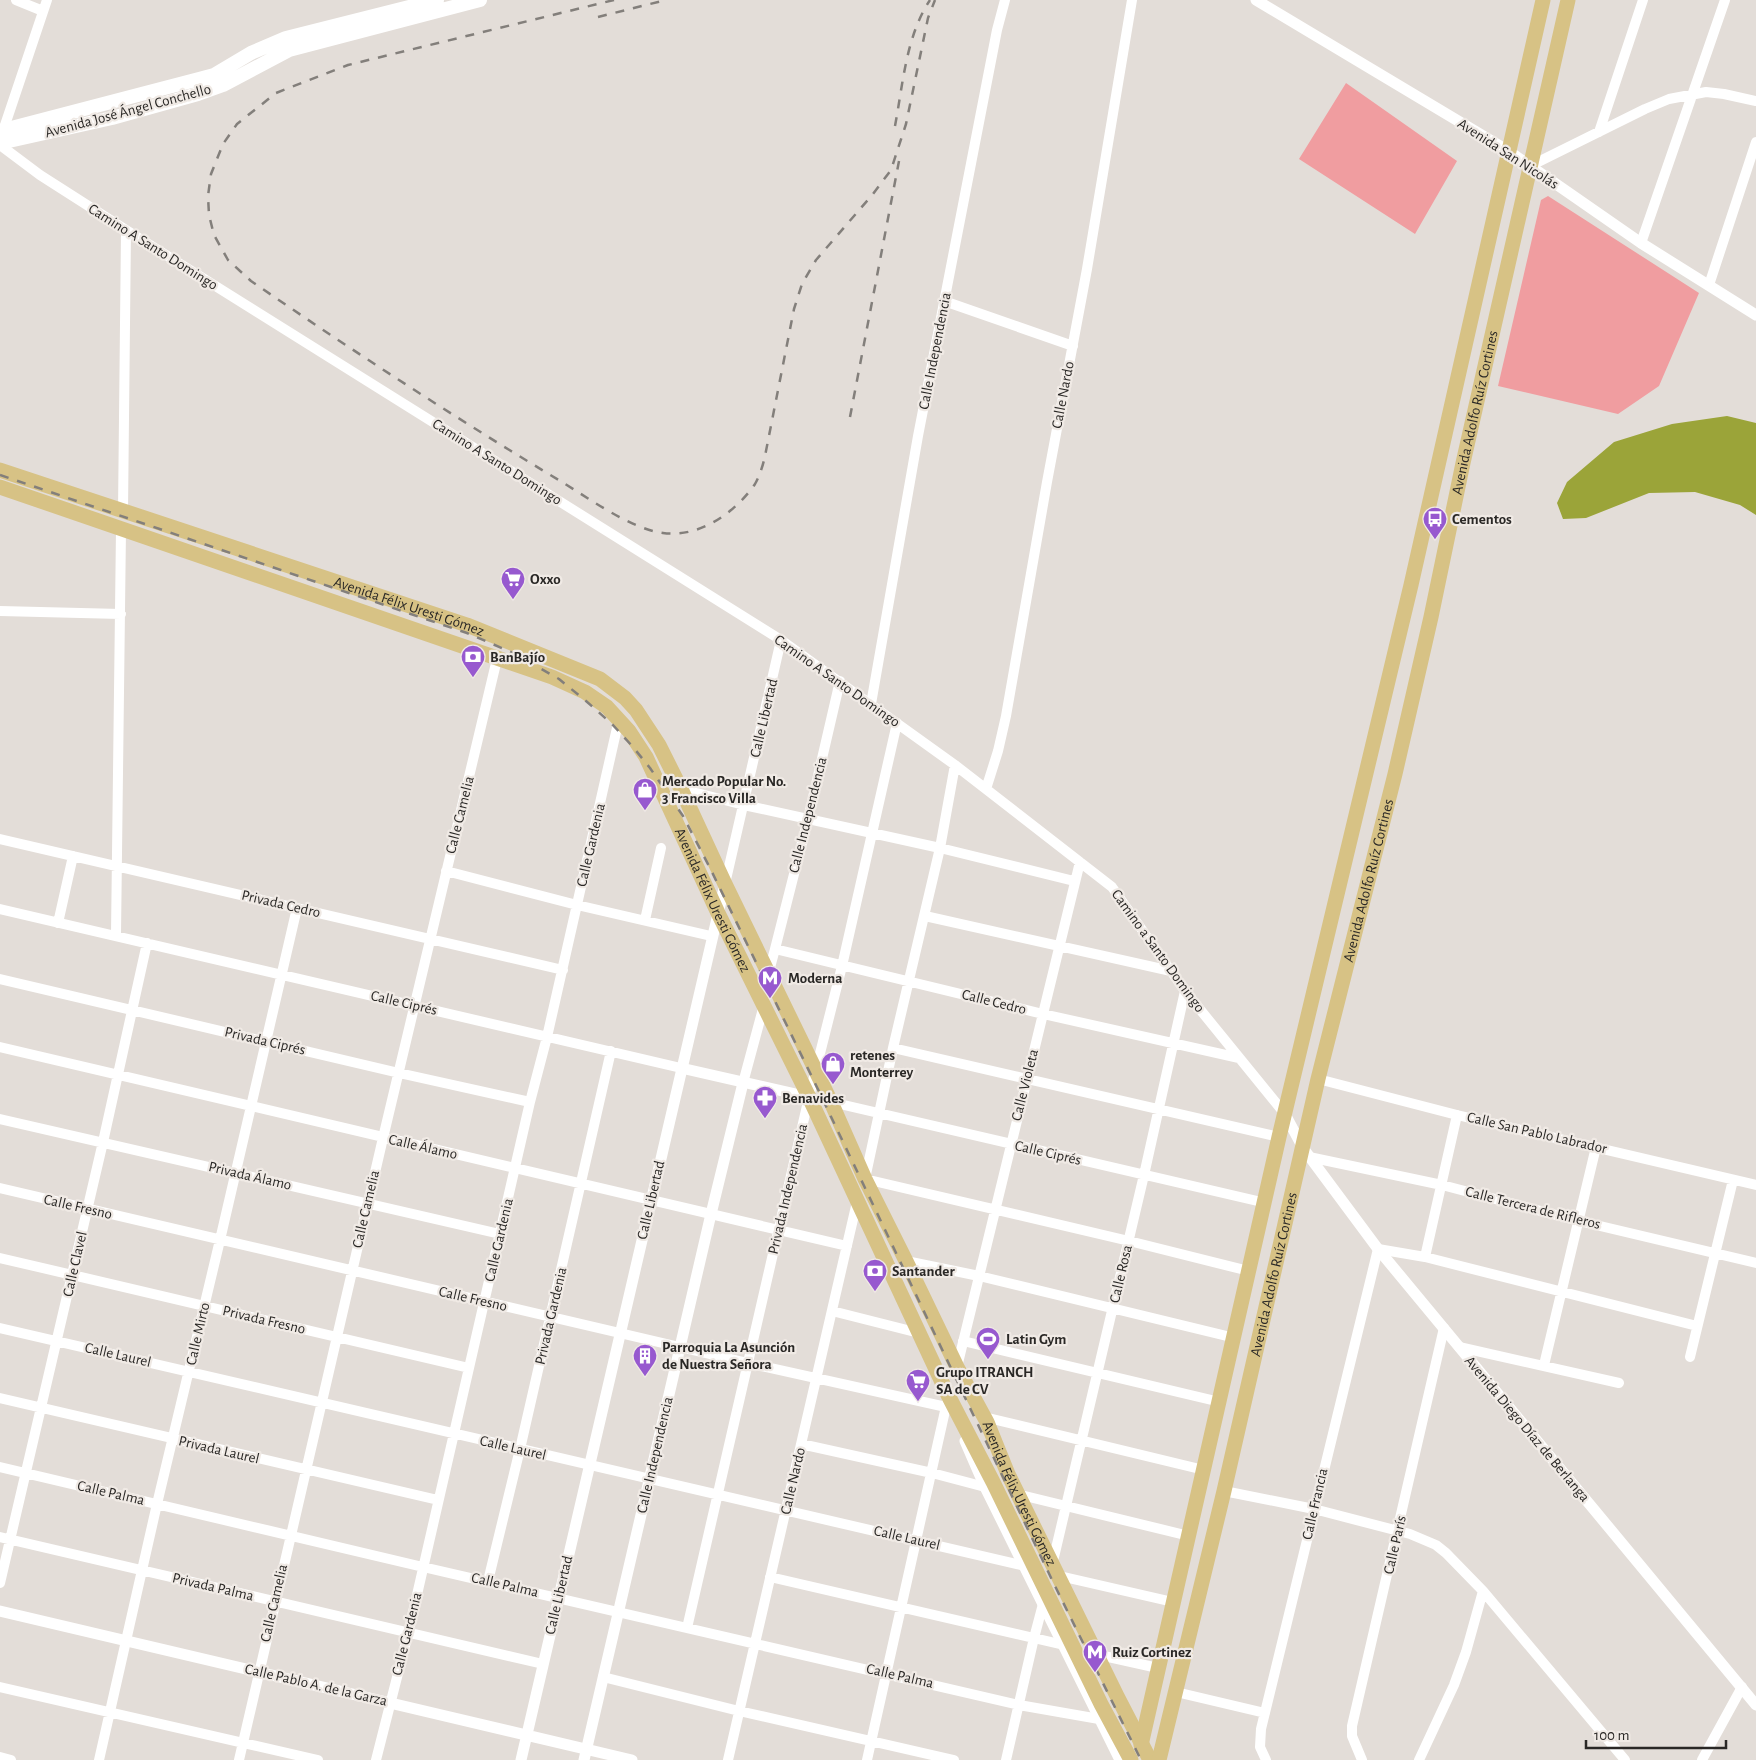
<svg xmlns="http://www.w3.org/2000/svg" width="1756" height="1760" font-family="'Alegreya Sans',sans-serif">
<rect width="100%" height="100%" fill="#e3ddd8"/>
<path fill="#f09da0" d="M1346,83L1457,161L1415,234L1299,159Z
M1548,196L1699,293L1659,386L1618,414L1498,386L1541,200Z"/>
<path fill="#9ba439" d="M1727,416L1756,423V515L1740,505L1695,492L1649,493L1586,518L1563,519L1557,503L1567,482L1614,442L1672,424Z"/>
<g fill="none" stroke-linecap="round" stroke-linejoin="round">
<path stroke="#fff" stroke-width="10" d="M16,0L43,11
M1599,132L1643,0
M2,134L47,0
M0,145L40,175L126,230L781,640L955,765L1112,887L1185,991L1285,1114
M1530,166L1645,109L1669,99L1706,92L1724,94L1756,101
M1641,243L1725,0
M1709,285L1756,142
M944,301L1073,346
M123,512L126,230
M0,611L121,614
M871,704L918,436L997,30L1005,0
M955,765L940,848L893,1048L865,1179L1129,1241L1249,1271
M681,789L744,805L940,848L1074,881
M986,789L998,751L1006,716L1047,482L1087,269L1132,0
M0,839L563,970
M446,871L577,905L711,936
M725,884L781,640
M0,909L681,1068
M925,916L1171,971
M645,920L661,848
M58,923L73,856
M116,935L121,529
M775,949L808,819L840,681
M768,975L775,949L1043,1014L1239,1058
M0,979L399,1073L530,1102
M0,1047L847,1246
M893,1048L1279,1137
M1318,1079L1457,1115L1756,1185
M743,1083L764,1005
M831,1102L1266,1203
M0,1119L500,1234
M1309,1157L1442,1185L1579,1221L1756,1263
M0,1188L748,1363L946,1407
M1425,1257L1457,1115
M0,1258L469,1368
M906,1261L979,1276L1235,1338
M832,1311L919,1333
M0,1328L1025,1566
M963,1341L1220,1402
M1459,1347L1619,1383
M1690,1357L1733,1180
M1544,1365L1596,1147
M957,1367L1080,862
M0,1398L438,1500
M984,1417L1204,1470
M801,1444L932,1473L985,1487
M0,1467L423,1567L1019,1705L1099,1719
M1224,1491L1314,1509L1410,1534L1436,1545L1446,1553L1483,1591L1625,1760
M1025,1496L1189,1536
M0,1537L543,1664
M1054,1557L1144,1175L1185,991
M770,1577L1064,1645
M1064,1577L1173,1602
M488,1581L520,1449L611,1051
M0,1583L103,1142L147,943
M687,1628L809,1097L842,966L897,723
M1104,1656L1158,1668
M603,1677L739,1711L954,1760
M0,1687L318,1760
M1176,1692L1265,1713
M0,1757L11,1760
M99,1760L157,1504L220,1240L297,908
M239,1760L383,1138L497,659
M376,1760L408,1634L530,1102L547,1037L619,719
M728,1760L857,1202
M867,1760L947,1402
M1006,1760L1034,1638L1043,1604
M1266,1760L1260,1747L1261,1729L1378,1249L1425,1257L1697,1326
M1362,1760L1352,1736V1726L1444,1328
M1419,1760L1454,1685L1466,1652L1483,1591
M1702,1760L1742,1687"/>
<path stroke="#fff" stroke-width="11" d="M1256,0L1510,152L1641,243L1756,315
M681,1068L809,1097
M1285,1114L1303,1148L1378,1249L1756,1705
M965,1441L985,1487L1120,1760
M0,1611L632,1760
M521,1760L725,884
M584,1760L711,1214L743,1083"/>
<path stroke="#fff" stroke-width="14" d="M0,131L199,79L214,75L251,53L286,38L437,0
M0,143L112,118L198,94L223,85L289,50L480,0"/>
<g stroke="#d7c285" stroke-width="15">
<path id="s1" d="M0,470L467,625L600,679L625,698L636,710L659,745L681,789L725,884L831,1102L865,1179L906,1261L957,1367L987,1422L1008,1474L1117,1696L1150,1760"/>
<path id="s2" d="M0,487L552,677L585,692L607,707L629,731L646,757L718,913L809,1097L948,1395L993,1482L1101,1704L1131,1760"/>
<path d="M1141,1745L1279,1137L1411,585L1543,0"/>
<path id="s3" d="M1159,1760L1224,1491L1318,1079L1395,774L1431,617L1463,463L1568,0"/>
</g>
<path stroke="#837f7b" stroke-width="2.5" stroke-dasharray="9 9" stroke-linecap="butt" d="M614,0L348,65L276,93L237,124L223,144L211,174L208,196L209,215L214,235L228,260L251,281C353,351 457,419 562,482C590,499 631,529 663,533C699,538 735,513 755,484C760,475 763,465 765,456L794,309L802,284L816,260L873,194L891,170L906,124L928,18L935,0
M598,17L666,0
M895,126C903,84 906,36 930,0
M850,417L899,161
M0,475L467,633L511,652L538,667L559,679L586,701L612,724L633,747L650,768L683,816L710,868L814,1081L1054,1584L1141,1760"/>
</g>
<defs>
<symbol id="bus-pin" viewBox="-11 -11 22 30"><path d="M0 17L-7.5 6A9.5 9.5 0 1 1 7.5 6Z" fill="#9759cf" stroke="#f0eae5"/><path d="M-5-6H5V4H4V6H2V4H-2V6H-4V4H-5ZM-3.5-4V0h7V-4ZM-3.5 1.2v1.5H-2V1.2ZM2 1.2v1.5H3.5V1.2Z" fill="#fff"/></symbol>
<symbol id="supermarket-pin" viewBox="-11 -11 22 30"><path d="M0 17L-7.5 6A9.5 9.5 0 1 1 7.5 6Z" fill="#9759cf" stroke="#f0eae5"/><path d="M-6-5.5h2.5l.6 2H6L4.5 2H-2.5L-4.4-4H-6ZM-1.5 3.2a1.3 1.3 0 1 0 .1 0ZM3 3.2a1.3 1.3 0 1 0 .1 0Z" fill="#fff"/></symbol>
<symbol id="bank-pin" viewBox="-11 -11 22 30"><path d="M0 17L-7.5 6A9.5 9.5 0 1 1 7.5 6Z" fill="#9759cf" stroke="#f0eae5"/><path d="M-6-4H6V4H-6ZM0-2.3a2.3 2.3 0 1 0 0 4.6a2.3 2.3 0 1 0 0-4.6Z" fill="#fff"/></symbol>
<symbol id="shop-pin" viewBox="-11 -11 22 30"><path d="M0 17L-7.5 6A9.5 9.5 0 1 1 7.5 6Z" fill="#9759cf" stroke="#f0eae5"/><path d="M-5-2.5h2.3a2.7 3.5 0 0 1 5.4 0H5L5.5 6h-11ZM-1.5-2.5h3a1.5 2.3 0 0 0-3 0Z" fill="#fff"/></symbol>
<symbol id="metro-pin" viewBox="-11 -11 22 30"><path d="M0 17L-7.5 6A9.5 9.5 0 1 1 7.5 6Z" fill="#9759cf" stroke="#f0eae5"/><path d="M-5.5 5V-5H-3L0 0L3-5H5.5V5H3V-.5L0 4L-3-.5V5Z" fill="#fff"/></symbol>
<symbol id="pharmacy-pin" viewBox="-11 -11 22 30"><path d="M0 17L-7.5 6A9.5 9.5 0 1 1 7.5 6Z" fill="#9759cf" stroke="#f0eae5"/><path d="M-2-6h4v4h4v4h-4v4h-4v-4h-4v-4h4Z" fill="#fff"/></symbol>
<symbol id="stadium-pin" viewBox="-11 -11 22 30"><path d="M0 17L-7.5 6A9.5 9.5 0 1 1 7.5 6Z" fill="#9759cf" stroke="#f0eae5"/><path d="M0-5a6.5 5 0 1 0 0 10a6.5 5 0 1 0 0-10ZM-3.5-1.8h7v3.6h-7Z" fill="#fff"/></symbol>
<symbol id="building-pin" viewBox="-11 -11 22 30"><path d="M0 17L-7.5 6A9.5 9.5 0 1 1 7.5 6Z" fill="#9759cf" stroke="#f0eae5"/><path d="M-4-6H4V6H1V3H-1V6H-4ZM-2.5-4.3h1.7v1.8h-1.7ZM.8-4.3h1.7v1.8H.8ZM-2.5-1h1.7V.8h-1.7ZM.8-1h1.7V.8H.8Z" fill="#fff"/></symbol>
</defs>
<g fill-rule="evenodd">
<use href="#bus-pin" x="1421" y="505" width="28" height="38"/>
<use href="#supermarket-pin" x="499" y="565" width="28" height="38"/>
<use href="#bank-pin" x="459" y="643" width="28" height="38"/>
<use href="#shop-pin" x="631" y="776" width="28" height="38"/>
<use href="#metro-pin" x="756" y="964" width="28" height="38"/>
<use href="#shop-pin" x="819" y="1050" width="28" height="38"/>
<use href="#pharmacy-pin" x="751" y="1084" width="28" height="38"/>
<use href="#bank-pin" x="861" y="1257" width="28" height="38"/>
<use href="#stadium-pin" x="974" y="1325" width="28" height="38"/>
<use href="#building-pin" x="631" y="1342" width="28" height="38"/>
<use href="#supermarket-pin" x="904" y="1367" width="28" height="38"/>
<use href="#metro-pin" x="1081" y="1638" width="28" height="38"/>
</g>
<g text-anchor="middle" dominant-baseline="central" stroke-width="4.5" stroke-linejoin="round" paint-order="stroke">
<g font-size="15" fill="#2a2826" stroke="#f0eae5">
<text transform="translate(128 111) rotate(-15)">Avenida José Ángel Conchello</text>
<text transform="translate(1508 154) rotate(33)">Avenida San Nicolás</text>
<text transform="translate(153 247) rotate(32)">Camino A Santo Domingo</text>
<text transform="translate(935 351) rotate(-79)">Calle Independencia</text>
<text transform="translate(1063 395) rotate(-79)">Calle Nardo</text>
<text stroke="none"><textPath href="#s3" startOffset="1384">Avenida Adolfo Ruíz Cortines</textPath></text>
<text transform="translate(497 462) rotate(32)">Camino A Santo Domingo</text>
<text stroke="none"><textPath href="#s1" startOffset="431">Avenida Félix Uresti Gómez</textPath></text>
<text transform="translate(837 681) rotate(35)">Camino A Santo Domingo</text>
<text transform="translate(764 718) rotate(-77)">Calle Libertad</text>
<text transform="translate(460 815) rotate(-76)">Calle Camelia</text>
<text transform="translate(808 815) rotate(-76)">Calle Independencia</text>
<text transform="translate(591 845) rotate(-77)">Calle Gardenia</text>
<text stroke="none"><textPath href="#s3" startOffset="904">Avenida Adolfo Ruíz Cortines</textPath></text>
<text stroke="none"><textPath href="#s2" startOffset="868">Avenida Félix Uresti Gómez</textPath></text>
<text transform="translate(281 904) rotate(13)">Privada Cedro</text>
<text transform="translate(1158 951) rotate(54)">Camino a Santo Domingo</text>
<text transform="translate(994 1002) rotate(14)">Calle Cedro</text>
<text transform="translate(404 1003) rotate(13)">Calle Ciprés</text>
<text transform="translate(265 1041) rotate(13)">Privada Ciprés</text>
<text transform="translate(1025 1085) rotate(-76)">Calle Violeta</text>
<text transform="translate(1537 1133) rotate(13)">Calle San Pablo Labrador</text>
<text transform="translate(423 1147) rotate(13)">Calle Álamo</text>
<text transform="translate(1048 1153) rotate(13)">Calle Ciprés</text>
<text transform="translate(250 1176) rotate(13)">Privada Álamo</text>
<text transform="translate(788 1189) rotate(-77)">Privada Independencia</text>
<text transform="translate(651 1200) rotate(-77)">Calle Libertad</text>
<text transform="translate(78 1207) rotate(13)">Calle Fresno</text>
<text transform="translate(1533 1208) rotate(14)">Calle Tercera de Rifleros</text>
<text transform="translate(366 1209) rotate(-77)">Calle Camelia</text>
<text transform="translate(499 1240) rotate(-77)">Calle Gardenia</text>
<text transform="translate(75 1264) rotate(-77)">Calle Clavel</text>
<text transform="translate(1121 1274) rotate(-77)">Calle Rosa</text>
<text stroke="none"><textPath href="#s3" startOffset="499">Avenida Adolfo Ruíz Cortines</textPath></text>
<text transform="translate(473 1299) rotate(13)">Calle Fresno</text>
<text transform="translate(551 1316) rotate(-77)">Privada Gardenia</text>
<text transform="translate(264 1320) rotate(13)">Privada Fresno</text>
<text transform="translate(198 1334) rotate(-77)">Calle Mirto</text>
<text transform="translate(118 1355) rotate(13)">Calle Laurel</text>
<text transform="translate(1527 1429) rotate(50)">Avenida Diego Díaz de Berlanga</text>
<text transform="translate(513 1448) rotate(13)">Calle Laurel</text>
<text transform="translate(219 1450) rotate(13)">Privada Laurel</text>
<text transform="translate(655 1455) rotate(-77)">Calle Independencia</text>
<text transform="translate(793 1481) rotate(-77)">Calle Nardo</text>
<text transform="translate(111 1493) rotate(13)">Calle Palma</text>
<text stroke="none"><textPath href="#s1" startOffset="1556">Avenida Félix Uresti Gómez</textPath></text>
<text transform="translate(1315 1504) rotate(-77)">Calle Francia</text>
<text transform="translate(907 1538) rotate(13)">Calle Laurel</text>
<text transform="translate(1395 1545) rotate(-77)">Calle París</text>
<text transform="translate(505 1585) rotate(13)">Calle Palma</text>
<text transform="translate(213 1587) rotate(13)">Privada Palma</text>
<text transform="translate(559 1595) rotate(-77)">Calle Libertad</text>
<text transform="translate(274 1603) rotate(-77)">Calle Camelia</text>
<text transform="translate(407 1634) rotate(-76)">Calle Gardenia</text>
<text transform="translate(900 1676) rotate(13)">Calle Palma</text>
<text transform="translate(316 1685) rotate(13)">Calle Pablo A. de la Garza</text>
</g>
<g font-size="15" font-weight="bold" fill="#2a2826" stroke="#f0eae5" text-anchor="start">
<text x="1452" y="519">Cementos</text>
<text x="530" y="579">Oxxo</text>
<text x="490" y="657">BanBajío</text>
<text x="662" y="781">Mercado Popular No.<tspan x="662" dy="17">3 Francisco Villa</tspan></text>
<text x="788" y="978">Moderna</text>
<text x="850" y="1055">retenes<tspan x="850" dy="17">Monterrey</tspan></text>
<text x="782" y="1098">Benavides</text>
<text x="892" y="1271">Santander</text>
<text x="1006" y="1339">Latin Gym</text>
<text x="662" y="1347">Parroquia La Asunción<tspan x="662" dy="17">de Nuestra Señora</tspan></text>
<text x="936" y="1372">Grupo ITRANCH<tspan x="936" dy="17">SA de CV</tspan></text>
<text x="1112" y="1652">Ruiz Cortinez</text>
</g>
</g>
<path d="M1586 1740v8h140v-8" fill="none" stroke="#2a2826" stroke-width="2.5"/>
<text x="1594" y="1740" font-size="15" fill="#2a2826" stroke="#f0eae5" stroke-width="4" paint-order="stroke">100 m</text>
</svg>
